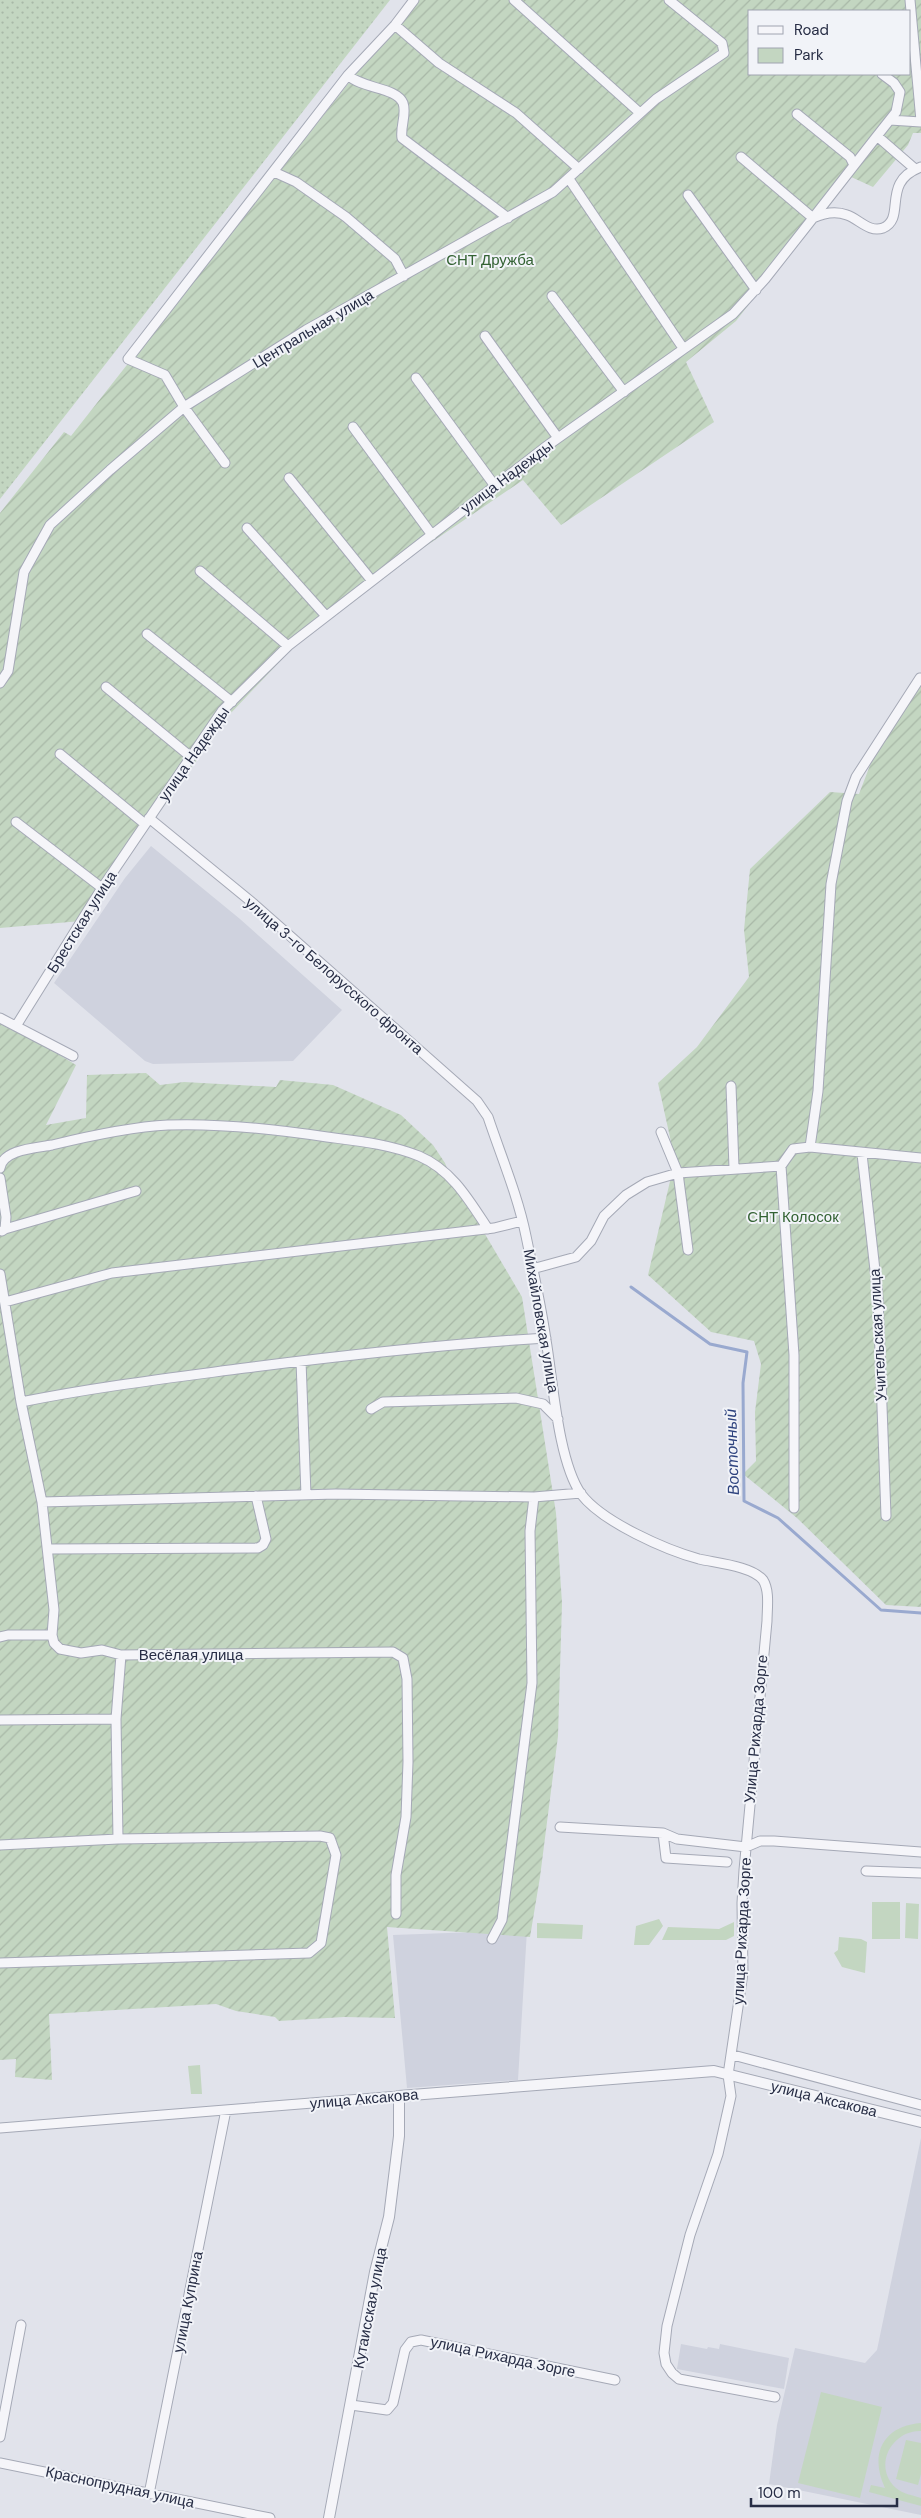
<svg xmlns="http://www.w3.org/2000/svg" width="921" height="2518" font-family="'DM Sans',sans-serif">
<defs>
<pattern id="grass-dots" width="8" height="8" patternUnits="userSpaceOnUse" patternTransform="scale(1.25)"><rect width="8" height="8" fill="#c3d6c1"/><path d="M2 2h.1M6 6h.1" fill="none" stroke="#a8b8a7" stroke-width="1.8" stroke-linecap="round"/></pattern>
<pattern id="garden-furrows" width="10" height="10" patternUnits="userSpaceOnUse" patternTransform="scale(1.25)"><rect width="10" height="10" fill="#c3d6c1"/><path d="M-1 1l2-2M0 10L10 0M9 11l2-2" fill="none" stroke="#a8b8a7"/></pattern>
</defs>
<rect width="100%" height="100%" fill="#e1e3eb"/>
<path fill="#cfd2de" d="M151,846L240,919L342,1010L293,1061L153,1064L145,1061L54,983L125,878Z
M527,1930L518,2080L407,2088L393,1935Z
M921,2138V2515L769,2484L777,2425L795,2348L865,2363L877,2350Z
M681,2344L707,2349L708,2347L719,2349L720,2344L789,2358L784,2389L677,2369Z"/>
<path fill="url(#grass-dots)" d="M0,0H390L0,499Z"/>
<path fill="#c3d6c1" d="M872,1902H900V1939H872Z
M906,1903L919,1904L918,1939L905,1938Z
M659,1919L663,1926L649,1945H634L636,1926Z
M734,1922V1936L726,1940H662L668,1927L719,1929Z
M537,1923L583,1925L582,1939L537,1938Z
M839,1937L861,1939L867,1942L865,1973L842,1967L834,1953L838,1950Z
M200,2065L202,2094H191L188,2066Z
M821,2392L882,2407L860,2498L798,2483Z
M921,2423V2431C892,2430 872,2466 896,2488C903,2494 912,2495 921,2498V2506L869,2492L871,2485L885,2488C869,2454 883,2426 921,2423Z
M906,2440L921,2443V2474L918,2485L896,2479Z"/>
<path fill="url(#garden-furrows)" fill-rule="evenodd" d="M414,0H921V133H913L908,145L873,187L849,176L736,321L686,362L714,422L561,525L523,480L323,616L230,714L81,921L0,928V513L64,432L71,436ZM750,11H910V74H750Z
M921,674V1607L886,1605L797,1518L743,1474L756,1461L755,1412L761,1364L754,1341L711,1332L648,1275L675,1160L658,1083L697,1047L749,977L744,930L750,869L830,792L859,794L885,726Z
M0,1024L43,1045L76,1065L46,1125L86,1118L87,1075L146,1073L160,1085L184,1082L276,1087L280,1080L333,1085L401,1115L433,1145L445,1163L454,1187L482,1229L522,1297L556,1513L562,1603L558,1736L540,1877L530,1937L387,1927L395,2018L344,2017L279,2021L275,2017L236,2011L216,2004L49,2014L52,2080L15,2077L16,2059L0,2060Z"/>
<g fill="none" stroke-linecap="round" stroke-linejoin="round">
<path stroke="#99a9cf" stroke-width="3" d="M631,1287L710,1344L747,1352L743,1383L744,1501L778,1518L881,1610L921,1613"/>
<defs>
<path id="minor" d="M514,0L640,113
M910,0L921,121
M395,25L439,63L516,113L579,169
M348,75C362,89 396,87 403,103C407,114 400,127 402,138L508,218
M797,114L850,157L854,165
M890,120L921,122
M877,136L896,112L900,92L894,83L882,74
M274,172L296,182L346,217L395,259L404,276
M569,179L683,348
M688,195L756,290
M813,218L877,136L915,169
M813,218C824,213 836,211 847,215C859,219 869,233 883,228C907,218 880,182 921,167
M552,296L624,392
M485,336L558,438
M416,378L495,486
M353,427L432,535
M225,463L184,407L165,375L128,359L348,75L395,25L414,0
M289,478L372,581
M247,528L326,616
M200,571L288,646
M147,634L232,702
M0,683L8,671L24,572L50,525L110,470L184,407L306,330L553,192L656,99L724,53L722,43L669,0
M106,687L191,757
M60,754L145,824
M149,818L254,904L477,1101L488,1117C501,1156 518,1196 526,1236C533,1270 541,1305 546,1340C553,1381 558,1461 581,1494C602,1522 666,1550 699,1559C716,1563 752,1566 763,1580C770,1591 767,1609 767,1621L744,1870L742,1903L743,1973L728,2075L731,2096L718,2154L690,2235L667,2326L664,2353L666,2364L672,2373L679,2379L775,2397
M16,822L102,888
M0,1018L73,1056
M16,1026L102,888L222,711L288,646L544,448L733,314L765,279L813,218L741,157
M731,1086L734,1168
M661,1132L678,1173L688,1250
M810,1147L818,1091L831,884L847,801L856,777L920,678
M862,1154L878,1297L886,1516
M781,1166L794,1355V1508
M0,1168C3,1149 37,1148 52,1145C89,1136 130,1127 168,1125C221,1123 274,1129 327,1137C358,1141 389,1144 419,1156C452,1170 469,1200 488,1229
M0,1178L6,1217L5,1229L2,1231
M5,1229L136,1191
M532,1269L576,1257L591,1241L604,1216L626,1195L647,1182L678,1173L781,1166L793,1149L810,1147L921,1158
M0,1274L21,1402L42,1502L54,1610L52,1635L54,1643L60,1649L81,1653L102,1650L121,1655L393,1652L403,1658L407,1679L408,1762L406,1817L396,1875V1914
M5,1302L112,1273L494,1228L522,1221
M301,1361L306,1495
M21,1402C95,1387 170,1378 245,1368C346,1355 445,1344 546,1338
M371,1409L383,1402L516,1398L543,1404L558,1419
M42,1502L336,1494L534,1497L581,1493
M49,1549L258,1548L263,1545L266,1539L256,1496
M0,1637L8,1635H52
M0,1720L116,1719
M560,1827L663,1833L677,1839L746,1847L760,1841H774L921,1852
M663,1833L666,1858L727,1862
M118,1839L116,1719L121,1655
M0,1845L118,1839L320,1836L330,1838L336,1855L321,1943L309,1953L0,1963
M866,1871L921,1873
M492,1939L502,1920L532,1683L530,1531L534,1497
M733,2055L921,2105
M0,2128L399,2096
M351,2405L387,2410L393,2403L405,2350L411,2342L421,2340L615,2380
M0,2437L21,2325
M0,2463L270,2518
M149,2494L226,2110"/>
<path id="tertiary" d="M329,2518L375,2272L389,2217L399,2136V2096L714,2071L921,2122"/>
</defs>
<use href="#minor" stroke="#a5a9b6" stroke-width="11"/>
<use href="#tertiary" stroke="#a5a9b6" stroke-width="12"/>
<use href="#minor" stroke="#f5f5f9" stroke-width="9"/>
<use href="#tertiary" stroke="#f5f5f9" stroke-width="10"/>
</g>
<g text-anchor="middle" dominant-baseline="central" stroke-width="4" stroke-linejoin="round" paint-order="stroke">
<g font-size="15" fill="#336233" stroke="#f1f3f8">
<text x="490" y="260">СНТ Дружба</text>
<text x="793" y="1217">СНТ Колосок</text>
</g>
<g font-size="15" fill="#272d45" stroke="#f1f3f8">
<text transform="translate(313 329) rotate(-31)">Центральная улица</text>
<text transform="translate(507 477) rotate(-37)">улица Надежды</text>
<text transform="translate(194 754) rotate(-55)">улица Надежды</text>
<text transform="translate(82 922) rotate(-58)">Брестская улица</text>
<text transform="translate(334 976) rotate(41)">улица 3-го Белорусского фронта</text>
<text transform="translate(541 1321) rotate(80)">Михайловская улица</text>
<text transform="translate(878 1335) rotate(-93)">Учительская улица</text>
<text x="191" y="1655">Весёлая улица</text>
<text transform="translate(756 1729) rotate(-85)">Улица Рихарда Зорге</text>
<text transform="translate(742 1931) rotate(-87)">улица Рихарда Зорге</text>
<text transform="translate(364 2099) rotate(-5)">улица Аксакова</text>
<text transform="translate(824 2099) rotate(14)">улица Аксакова</text>
<text transform="translate(188 2302) rotate(-79)">улица Куприна</text>
<text transform="translate(370 2308) rotate(-79)">Кутаисская улица</text>
<text transform="translate(503 2357) rotate(12)">улица Рихарда Зорге</text>
<text transform="translate(120 2487) rotate(12)">Краснопрудная улица</text>
</g>
<g font-size="16" font-style="italic" fill="#2d427e" stroke="#f1f3f8">
<text transform="translate(732 1452) rotate(-92)">Восточный</text>
</g>
</g>
<rect x="748" y="10" width="162" height="65" fill="#f1f3f8" stroke="#a0a4b0"/>
<rect x="758" y="26" width="25" height="8" fill="#f5f5f9" stroke="#a0a4b0"/>
<text x="794" y="35" font-size="15" fill="#272d45">Road</text>
<rect x="758" y="48" width="25" height="15" fill="#c3d6c1" stroke="#a0a4b0"/>
<text x="794" y="60" font-size="15" fill="#272d45">Park</text>
<path d="M751 2498v8h146v-8" fill="none" stroke="#272d45" stroke-width="2.5"/>
<text x="758" y="2498" font-size="15" fill="#272d45" stroke="#f1f3f8" stroke-width="4" paint-order="stroke">100 m</text>
</svg>
